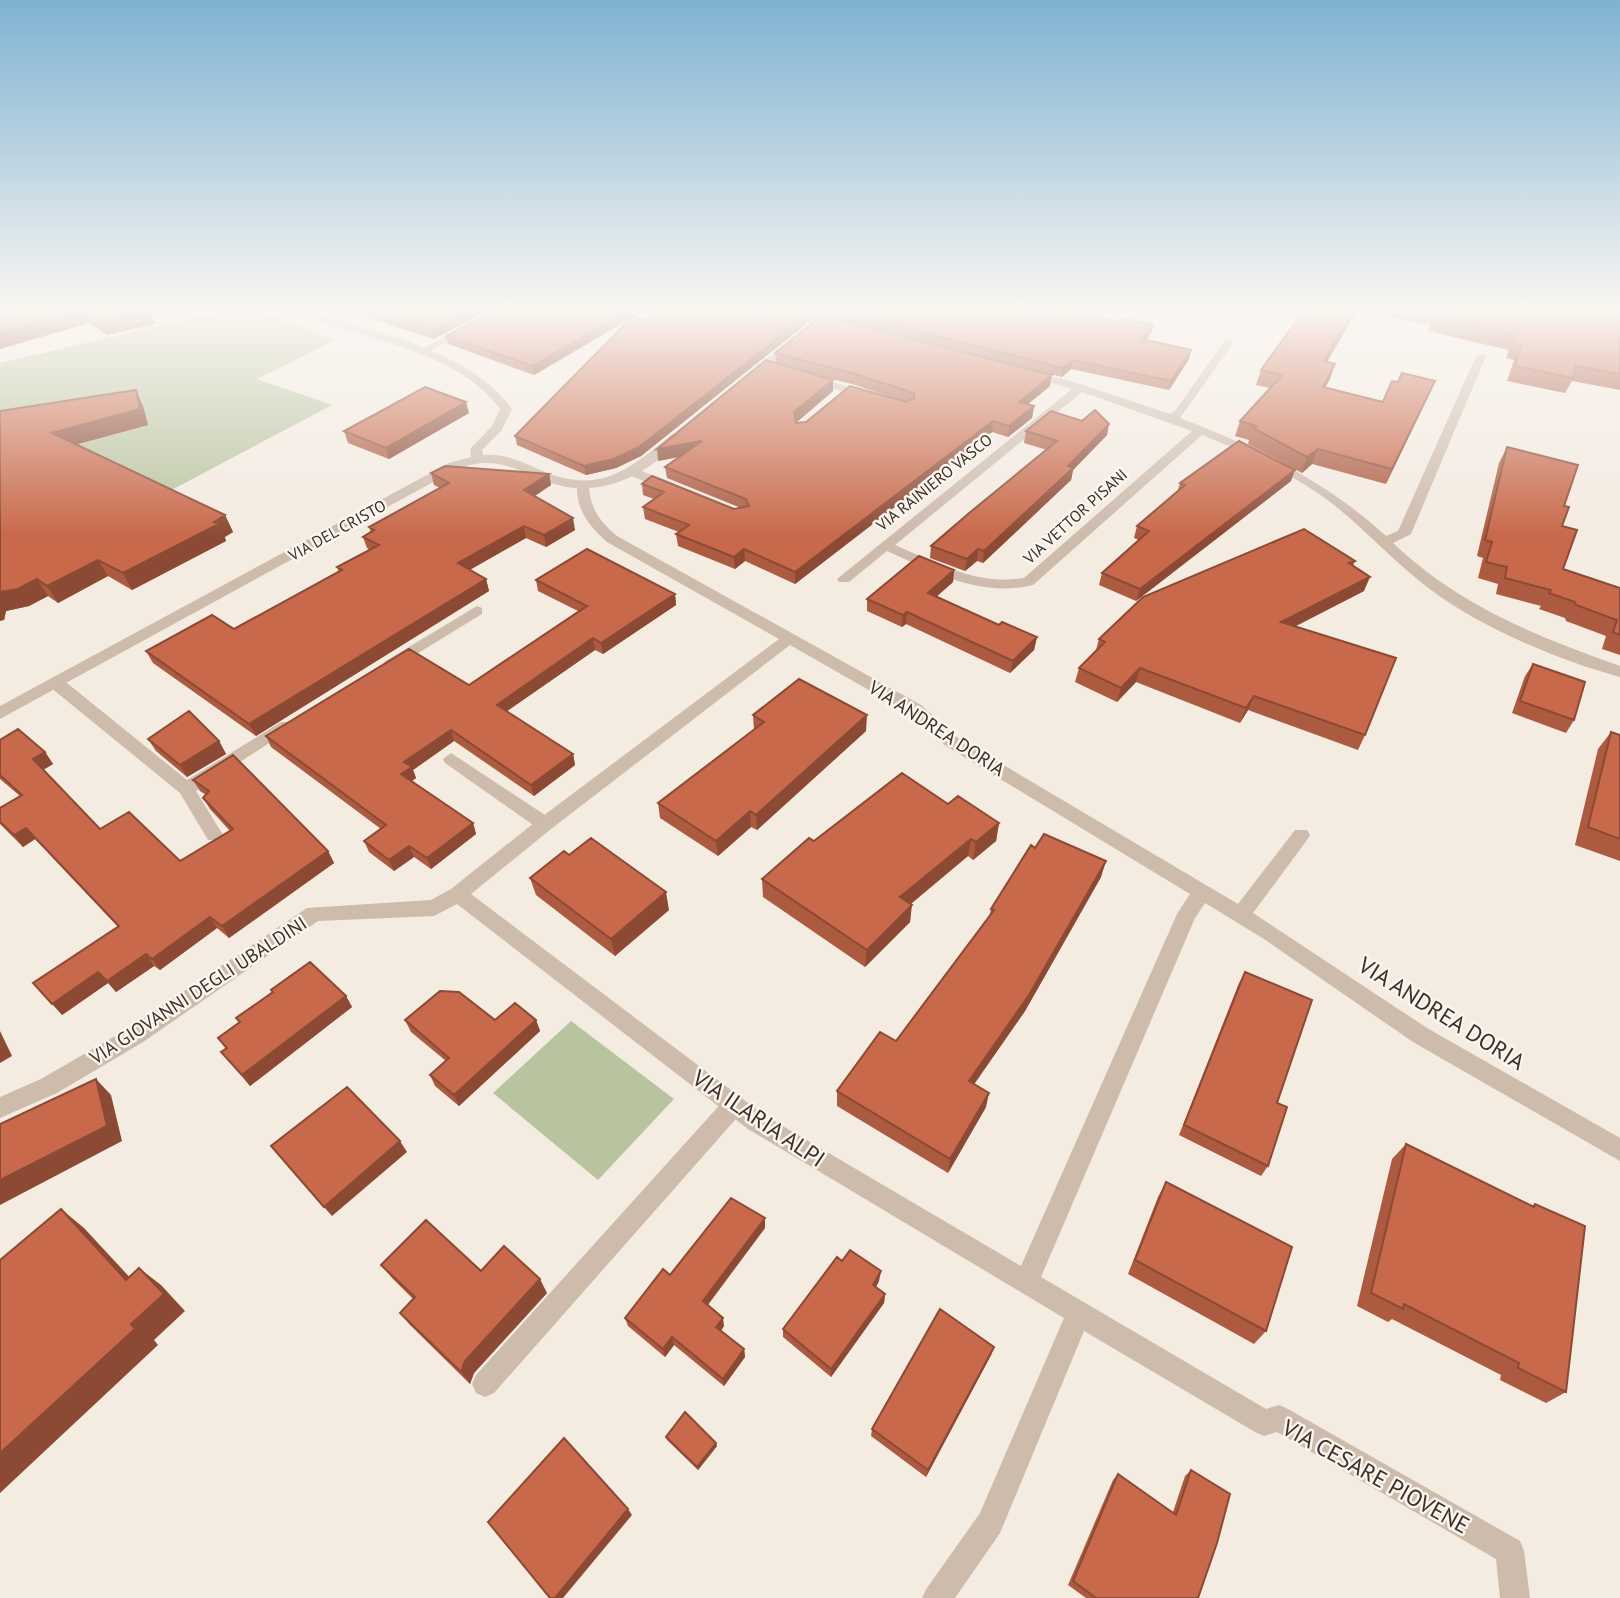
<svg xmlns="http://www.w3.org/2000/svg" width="1620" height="1598" font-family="'PT Sans',sans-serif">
<rect width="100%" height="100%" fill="#f4ebe1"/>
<path fill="#b8c4a0" d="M218,312H266L263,313L335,340L257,379L332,405L164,494L0,420V363Z
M571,1021L674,1099L598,1180L493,1093Z"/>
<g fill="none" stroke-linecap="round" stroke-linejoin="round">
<path fill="#cdbbac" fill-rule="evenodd" d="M631,467L675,484L676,487L670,491L665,490L627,474V468Z
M451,753L551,819L554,824L551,829H539L445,763L443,759Z
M734,1095L742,1098L745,1105L742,1112L494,1393L485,1397L476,1393L472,1384L476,1375L726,1098Z"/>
<path fill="#cdbbac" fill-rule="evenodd" d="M490,312H502L425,354L416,352Z
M1229,339L1234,342L1180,418C1256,447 1326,481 1386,536L1398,531L1476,356L1485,354L1486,356L1411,534L1393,543C1461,607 1534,635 1620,666V677C1560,661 1480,627 1431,590C1396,564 1368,532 1334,505C1295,475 1247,453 1202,435L1033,585C980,598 934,572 887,551L849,582H839L837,579L1072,389L1026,375V371L1071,381L1170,414L1175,411L1225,340ZM1082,392L1192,431L1024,578C977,586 937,563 895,545Z
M812,376L873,394L875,396L869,399L808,381L806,379Z
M583,482L589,486C590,508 600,522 617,536L921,705L958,738L1238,904L1295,830H1307L1310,835L1307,840L1253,913L1427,1028L1620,1138V1161L1413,1042L1264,939L1205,903L1195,918L1041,1277L1266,1409L1279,1405L1288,1409L1520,1541L1524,1551L1530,1598H1500L1496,1559L1277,1432L1264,1436L1255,1432L1084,1331L1000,1533L955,1598H922L927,1588L980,1513L1064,1318L748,1129L457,904L434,916L318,921L143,1042L57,1093L0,1118V1097L41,1079L129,1028L307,908L431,900L451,889L539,819L779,639L607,542C590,527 576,510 577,486ZM790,645L909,713L946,746L1190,894L1177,914L1021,1266L764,1115L471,894L551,829Z
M477,606L482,608V614L397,666L392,667L384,662Z
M56,678L62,679L187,780L281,722H293L295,726L196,791L223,835L220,840H208L180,793L50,687L48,683Z"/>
<path fill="#cdbbac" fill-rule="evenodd" d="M297,312H311C376,332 471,351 512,409L501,431L482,450L483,455C504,453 521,461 540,470C598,495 627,472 672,434L682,437C650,474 600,500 551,483C514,470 498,454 457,469L0,719V706L449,463L471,457L470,449L492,426L500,409C467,363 400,346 348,330C332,325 310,322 297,312Z
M824,312H835L756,378H748V374Z"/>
</g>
<path fill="#ac5a40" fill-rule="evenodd" d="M0,312H150L155,324L107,335L89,323Z
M350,312H485L434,339Z
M642,312L635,316L637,319H647L656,312H821L641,456L616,468L586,475L517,445L515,436L632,317L534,375L448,344L446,336Z
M833,312H1023L1044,316L1153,325L1151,333L1146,340L1191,350L1189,359L1169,390L1071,369L1062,377L832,318Z
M1356,312L1327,362L1335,364L1330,379L1325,387L1383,402L1428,396L1386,484L1312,464L1302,473L1248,444L1249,440L1235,436L1240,421L1270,388L1256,385L1261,370Z
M1367,312H1620V390L1572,381L1565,393L1507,381L1514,360L1506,358L1509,350L1428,331L1430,325Z
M775,353L1050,386L1028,404L1034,406L1032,418L1008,437L992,432L795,584L745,561L735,569L678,546L676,534L679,532L645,519L643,507L654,499L643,495L642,484L734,509L741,508L667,478L665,467L679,457L658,461L776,363ZM818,376L852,384L899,400L806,422L796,423L833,391V380Z
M143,406L148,425L76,444L225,515L233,532L225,537L226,541L132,590L108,576L58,603L48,596L29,606L6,611L4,620L0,411Z
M469,413L389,459L348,443L344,431Z
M1026,431L1107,435L1073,470L1071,480L983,563L977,561L965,571L930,558L931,546L1047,450L1024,443Z
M1507,447L1564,506L1562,526L1563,569L1620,588V655L1602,649L1606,636L1566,621L1565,618L1539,609L1541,606L1496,594L1498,584L1478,578L1483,558L1477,556L1499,463Z
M431,473L549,474L551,485L534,496L575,530L546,547L526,538L469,570L486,579L489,591L256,736L153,663L146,651L234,629L339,572L337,567L370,550L367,548L363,537L371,532L369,527L440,488L434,485Z
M1291,481L1136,601L1099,585L1102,573L1139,540L1134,538L1137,526L1178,490L1180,483Z
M1355,561L1353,566L1364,591L1296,626L1365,735L1358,750L1248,710L1240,723L1136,682L1117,702L1075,682L1079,668L1096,650L1099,639Z
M954,570L953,582L937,596L999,625L1037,637L1034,650L1010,673L906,624L902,627L867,611V599Z
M536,580L675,594L676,605L603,654L595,650L507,711L573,754L575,765L534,796L454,741L413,770L416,778L412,781L473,823L476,834L431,869L414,857L394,871L369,852L364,841L381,829L271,747L266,736L469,685L578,611L538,591Z
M1533,664L1574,720L1566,733L1512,713L1525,676Z
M753,715L866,731L757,830L751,827L718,856L660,818L658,803L754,730Z
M1611,732L1620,735V861L1575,845L1598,749Z
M148,739L219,741L226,754L187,777L156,751Z
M0,740L45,752L53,764L43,770L100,829L180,861L230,831L210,809L203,798L206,795L200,791L193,780L328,851L334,863L229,938L217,928L160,970L154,966L116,992L108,983L62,1015L118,927L35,839L23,847L0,824V808L20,796L0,779Z
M948,804L999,823L996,841L973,860L968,856L911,904L910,922L865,967L763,897L762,879L814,841Z
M1035,848L1101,877L1025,1011L974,1084L986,1107L948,1173L837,1106V1091L896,1041L989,918L991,909Z
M569,855L669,910L615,956L536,895L530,878Z
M1245,972L1277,1103L1268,1166L1261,1176L1179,1135L1239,983Z
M272,992L346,996L352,1007L250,1086L221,1052L226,1049L218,1038L239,1022Z
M405,1020H536L540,1031L459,1106L435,1086L430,1075L446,1061L411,1032Z
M1406,1144L1532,1206L1535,1204L1566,1392L1546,1403L1500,1380L1501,1375L1392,1319L1388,1322L1357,1306L1392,1159Z
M1166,1182L1266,1331L1254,1344L1128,1274L1158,1197Z
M765,1228L708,1305L724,1326L721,1331L744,1349L745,1357L724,1386L674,1345L665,1357L628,1326L625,1318L670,1275Z
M842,1261L879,1281L876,1287L885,1294L884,1303L831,1377L783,1337V1329Z
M381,1265L481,1271L547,1293L474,1373L470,1384L410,1325L400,1313L413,1299L392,1278Z
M994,1347L991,1355L926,1477L871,1436L872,1429Z
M666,1437L717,1446L698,1470L667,1440Z
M1191,1470L1198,1598H1086L1068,1585L1113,1480L1118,1474L1173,1512L1185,1476Z"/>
<path fill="#8c4a34" d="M77,312H84L89,323L0,349V333Z
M139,312H150L155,324L107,335L101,322Z
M468,312H485L434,339L432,331Z
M626,312H642L534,375L532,366Z
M811,312H821L641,456L616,468L586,475L584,466Z
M1353,312H1356L1318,376L1324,361Z
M1153,325L1151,333L1140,347L1142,339Z
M1191,350L1189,359L1169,390L1171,381Z
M1073,360L1071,369L1062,377L1063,368Z
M1335,364L1330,379L1317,402L1323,387Z
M1052,375L1050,386L1017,413L1019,402Z
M833,380V391L794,424V412Z
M1435,381L1428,396L1386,484L1392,469Z
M136,390L143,406L148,425L60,449L52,433Z
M466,402L469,413L389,459L386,448Z
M1034,406L1032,418L1008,437L1009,426Z
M993,421L992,432L795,584V572Z
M1109,424L1107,435L1073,470L1071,480L983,563L984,551Z
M702,441L703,452L658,461L657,449Z
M1318,449L1312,464L1302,473L1307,457Z
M1295,470L1291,481L1136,601L1140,589Z
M549,474L551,485L526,502L524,490Z
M225,515L233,532L224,537L226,541L132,590L123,573Z
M573,518L575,530L546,547L544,535Z
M524,526L526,538L461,575L458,563Z
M744,549L745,561L735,569L734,557Z
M978,549L977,561L965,571L967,559Z
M98,560L108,576L58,603L47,586Z
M954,570L953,582L927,605L928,593Z
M1370,577L1364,591L1276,636L1281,622Z
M37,579L48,596L29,606L6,611L4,620L0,621V592Z
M486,579L489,591L256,736L249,724Z
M675,594L676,605L603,654L601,643Z
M907,612L906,624L902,627L903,615Z
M1037,637L1034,650L1010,673L1013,661Z
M593,638L595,650L500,716L497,705Z
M1140,668L1136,682L1117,702L1121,688Z
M1254,696L1248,710L1240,723L1246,708Z
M867,715L866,731L757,830L756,815Z
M451,730L454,741L413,770L416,778L406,785L401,774L404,762Z
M219,741L226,754L187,777L180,765Z
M45,752L53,764L41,771L33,759Z
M573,754L575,765L534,796L531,785Z
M750,811L751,827L718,856L716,841Z
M473,823L476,834L431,869L427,858Z
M999,823L996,841L973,860L976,842Z
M26,828L35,839L23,847L14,835Z
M971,839L968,856L898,914L900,897Z
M409,846L414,857L394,871L389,860Z
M328,851L334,863L229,938L222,926Z
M1106,861L1101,877L1025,1011L966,1096L969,1081Z
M666,892L669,910L615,956L611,939Z
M912,905L910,922L865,967L867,950Z
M210,917L217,928L160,970L152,959Z
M146,954L154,966L116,992L107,981Z
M98,972L108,983L62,1015L52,1004Z
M346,996L352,1007L250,1086L242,1075Z
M536,1020L540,1031L459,1106L454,1095Z
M0,1031L12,1056L0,1063Z
M96,1079L111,1095L122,1141L0,1205V1180Z
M989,1093L986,1107L948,1173L950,1159Z
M400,1141L407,1152L332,1216L324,1207Z
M61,1209L84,1228L148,1297L126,1280Z
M765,1218V1228L704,1309L703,1301Z
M139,1268L161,1285L185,1311L154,1340L158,1345L0,1493V1453L131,1324Z
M881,1271L879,1281L872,1294L873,1285Z
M540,1279L547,1293L474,1373L470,1384L461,1372L465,1361Z
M885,1294L884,1303L831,1377V1369Z
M723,1318L724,1326L717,1336L716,1327Z
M672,1337L674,1345L665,1357L663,1349Z
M994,1347L991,1355L926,1477L928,1470Z
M744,1349L745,1357L724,1386L723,1379Z
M716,1443L717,1446L698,1470L697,1467Z
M628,1509L632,1515L563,1598H555Z"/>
<path fill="#c8694b" stroke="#8c4a34" stroke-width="2" d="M0,312H77L0,333Z
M86,312H145L101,322Z
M373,312H468L432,331Z
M491,312H626L532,366L446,336Z
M656,312H811L639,447L614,459L584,466L515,436L634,315L637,319H647Z
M842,312H1023L1044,316L1048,312H1072L1119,322L1122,318L1153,325L1142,339L1191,350L1171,381L1073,360L1063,368Z
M1303,312H1353L1324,361L1335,364L1323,387L1383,402L1392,381L1398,382L1402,373L1435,381L1392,469L1318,449L1307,457L1253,428L1256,426L1240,421L1282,375L1261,370Z
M1437,312H1620V374L1576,366L1573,378L1515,366L1521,345L1513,344L1516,335L1434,317Z
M822,315L1052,375L1019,402L1034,406L1009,426L993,421L795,572L744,549L734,557L676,534L689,525L643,507L664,492L642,484L652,476L734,509L749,506L746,499L665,467L702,441L657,449L766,360L833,380L794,412L796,423L806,422L850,386L906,402L914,398V393L852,373L775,353Z
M425,387L466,402L386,448L344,431Z
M136,390L140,409L52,433L225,515L214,522L219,524L123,573L98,560L47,586L37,579L18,589L0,592V411Z
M1095,410L1109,424L1068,466L1073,468L984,551L978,549L967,559L931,546L968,514L1057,441L1026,431L1051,411L1082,421Z
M1239,441L1295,470L1140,589L1102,573L1149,531L1137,526L1185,485L1180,483Z
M1507,447L1578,465L1564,506L1569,507L1562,526L1577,530L1563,569L1620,588V635L1613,632L1617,620L1576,605L1575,602L1549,593L1551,590L1505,578L1507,567L1486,562L1492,542L1485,540Z
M445,466L549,474L524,490L573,518L544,535L524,526L458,563L486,579L249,724L146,651L212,615L234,629L342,570L337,567L379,545L363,537L374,530L369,527L449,483L431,473Z
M1304,529L1355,561L1349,563L1370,577L1281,622L1396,658L1365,735L1254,696L1246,708L1140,668L1121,688L1079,668L1105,642L1099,639L1143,597Z
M587,549L675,594L601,643L593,638L497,705L573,754L531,785L451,730L404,762L412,767L401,774L473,823L427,858L409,846L389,860L364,841L386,825L266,736L409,649L469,685L587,606L536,580Z
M919,556L954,570L928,593L999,625L1002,622L1037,637L1013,661L907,612L903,615L867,599Z
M1533,664L1585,682L1574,720L1520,701Z
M799,679L867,715L756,815L750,811L716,841L658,803L764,722L753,715Z
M189,711L219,741L180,765L148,739Z
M18,729L45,752L33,759L100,829L129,812L180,861L233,829L203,798L209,791L193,780L233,755L328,851L222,926L210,917L152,959L146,954L107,981L98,972L52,1004L33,983L119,926L26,828L14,835L0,822V808L22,795L0,775V740Z
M1611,732L1620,735V839L1588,827Z
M902,773L948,804L958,796L999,823L976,842L971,839L900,897L912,905L867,950L762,879L809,838L814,841Z
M1044,834L1106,861L1029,995L969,1081L989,1093L950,1159L837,1091L880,1032L896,1041L994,910L991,909L1031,845L1035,848Z
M591,838L666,892L611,939L530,878L564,851L569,855Z
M310,962L346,996L242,1075L221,1052L227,1048L218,1038L240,1022L236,1018L273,992L271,990Z
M1245,972L1312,1000L1277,1103L1287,1107L1268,1166L1184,1125Z
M440,991L459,992L495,1020L515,1003L536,1020L454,1095L430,1075L449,1058L405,1020Z
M96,1079L107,1126L0,1180V1124Z
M347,1087L400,1141L324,1207L271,1146Z
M1406,1144L1534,1207L1535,1204L1585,1226L1566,1392L1518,1368L1519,1363L1404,1304L1403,1309L1371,1293Z
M1166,1182L1292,1247L1266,1331L1135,1260Z
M731,1198L765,1218L703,1301L723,1318L716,1327L744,1349L723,1379L672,1337L663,1349L625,1318L663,1269L670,1275Z
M61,1209L126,1280L139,1268L164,1294L131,1324L135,1329L0,1453V1260Z
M426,1220L481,1271L504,1246L540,1279L465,1361L461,1372L400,1313L415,1297L381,1265Z
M850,1250L881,1271L873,1285L885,1294L831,1369L783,1329L837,1257L842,1261Z
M940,1309L994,1347L928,1470L872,1429Z
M685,1412L716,1443L697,1467L666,1437Z
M564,1438L628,1509L555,1598H550L488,1522Z
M1191,1470L1230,1494L1217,1543L1198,1598H1096L1073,1581L1118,1474L1176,1515Z"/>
<linearGradient id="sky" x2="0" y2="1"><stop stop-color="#7eb2d2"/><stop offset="0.58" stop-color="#faf6f2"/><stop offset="1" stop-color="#faf6f2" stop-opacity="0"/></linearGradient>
<rect width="1620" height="535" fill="url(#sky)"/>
<g text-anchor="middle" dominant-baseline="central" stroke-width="5" stroke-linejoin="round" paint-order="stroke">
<g font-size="16" fill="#3b302b" stroke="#fbf5ee">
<text transform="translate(934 482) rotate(-39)">VIA RAINIERO VASCO</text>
<text transform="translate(1075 516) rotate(-42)">VIA VETTOR PISANI</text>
<text transform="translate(337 530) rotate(-29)">VIA DEL CRISTO</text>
</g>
<g font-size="19" fill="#3b302b" stroke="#fbf5ee">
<text transform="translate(937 728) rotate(33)">VIA ANDREA DORIA</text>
<text transform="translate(198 990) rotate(-33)">VIA GIOVANNI DEGLI UBALDINI</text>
</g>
<g font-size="23" fill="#3b302b" stroke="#fbf5ee">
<text transform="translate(1442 1013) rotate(32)">VIA ANDREA DORIA</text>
<text transform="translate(759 1118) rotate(34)">VIA ILARIA ALPI</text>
<text transform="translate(1376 1476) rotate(29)">VIA CESARE PIOVENE</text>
</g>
</g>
</svg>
